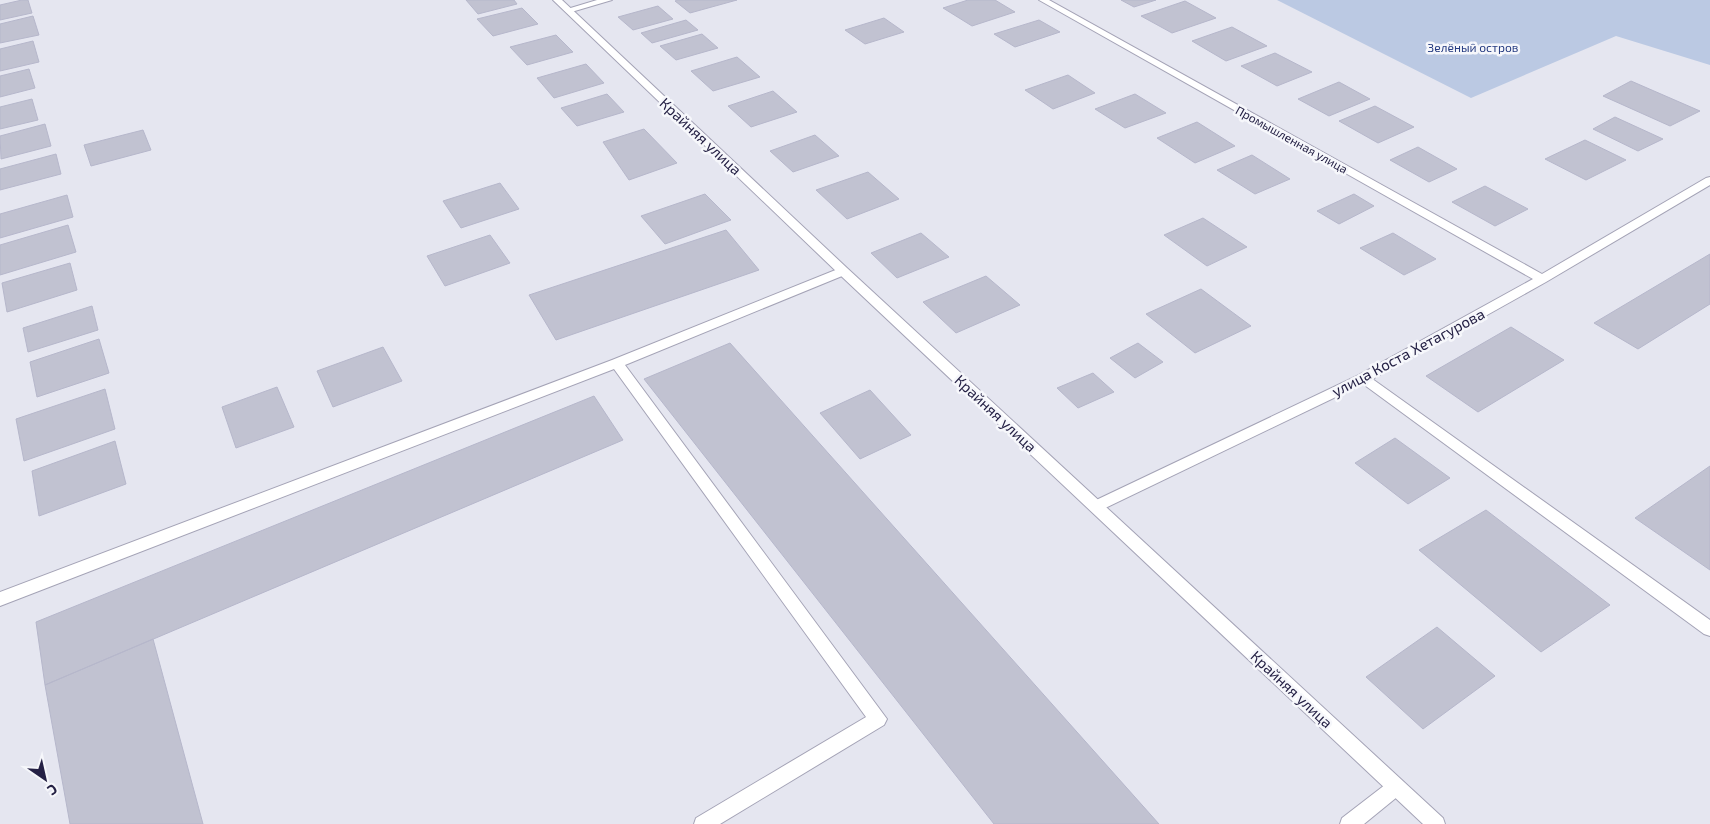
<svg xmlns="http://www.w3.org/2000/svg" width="1710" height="824" font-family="'Exo 2',sans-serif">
<rect width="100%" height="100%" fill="#e5e6f0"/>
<path fill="#bbc9e3" d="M1277,0H1710V65L1616,36L1471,98Z"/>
<path fill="#c1c2d1" stroke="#b6b7cb" d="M22,0H28L32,13L0,20V5Z
M466,0H514L517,4L478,14Z
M677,0H737L690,13L675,1Z
M968,0H995L1015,12L972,26L943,8Z
M1121,0H1156L1134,7Z
M1185,1L1216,18L1172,33L1141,16Z
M658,6L673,19L633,30L618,17Z
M522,8L538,24L493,36L477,19Z
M33,16L39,35L0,43V24Z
M884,18L904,32L865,44L845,30Z
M686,20L698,30L652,43L641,33Z
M1039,20L1060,32L1015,47L994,34Z
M1232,27L1267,46L1226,61L1192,41Z
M702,34L718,48L676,60L660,46Z
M556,35L573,52L527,65L510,47Z
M33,41L39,62L0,71V49Z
M1275,53L1312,72L1277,86L1241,66Z
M737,57L760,77L713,91L691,71Z
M586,64L604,83L554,98L537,78Z
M29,69L35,88L0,97V76Z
M1068,75L1095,93L1053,109L1025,90Z
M1631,81L1700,111L1670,126L1603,96Z
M1339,82L1370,99L1329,116L1298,99Z
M773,91L797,112L751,127L728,106Z
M607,94L624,112L577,126L561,108Z
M1135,94L1166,113L1125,128L1095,109Z
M32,99L38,120L0,129V107Z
M1375,106L1414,127L1378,143L1339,121Z
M1615,117L1663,139L1638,151L1593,129Z
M1197,122L1235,146L1195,163L1157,138Z
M45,124L51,146L1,159L0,136Z
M644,129L677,163L629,180L603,142Z
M143,130L151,150L91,166L84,145Z
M815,135L839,156L793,172L770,151Z
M1585,140L1626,160L1586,180L1545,159Z
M1418,147L1457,169L1429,182L1390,160Z
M56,154L61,174L0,190V169Z
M1252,155L1290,179L1255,194L1217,170Z
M868,172L899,199L847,219L816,190Z
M500,183L519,209L461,228L443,201Z
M1485,186L1528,209L1495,226L1452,202Z
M705,194L731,220L665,244L641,216Z
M1354,194L1374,206L1339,224L1317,211Z
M67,195L73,217L0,238V214Z
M1203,218L1247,247L1207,266L1164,235Z
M68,225L76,252L0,275V245Z
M726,230L759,270L556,340L529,295Z
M921,233L949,257L897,278L871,253Z
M1393,233L1436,259L1404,275L1360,248Z
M490,235L510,263L445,286L427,256Z
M1710,254V304L1638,349L1594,323Z
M70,263L77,290L7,312L2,283Z
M986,276L1020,305L956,333L923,302Z
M1201,289L1251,326L1195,353L1146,314Z
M92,306L98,330L28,352L23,328Z
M1511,327L1564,360L1478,412L1426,376Z
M99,339L109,373L37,397L30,362Z
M730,343L1159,824H994L644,379Z
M1138,343L1163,362L1135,378L1110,358Z
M383,347L402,381L333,407L317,371Z
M1093,373L1114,392L1078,408L1057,388Z
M277,387L294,427L236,448L222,407Z
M105,389L115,429L24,461L16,419Z
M870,390L911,435L860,459L820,413Z
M594,396L623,440L45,685L36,622Z
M1395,438L1450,478L1408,504L1355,463Z
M115,441L126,484L39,516L32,471Z
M1710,466V570L1635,518Z
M1486,510L1610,605L1541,652L1419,550Z
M1437,627L1495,676L1423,729L1366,677Z
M153,639L203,824H70L45,685Z"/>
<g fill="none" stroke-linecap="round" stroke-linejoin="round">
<defs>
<path id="service" d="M843,267L849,271L847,274L625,365L887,719L884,725L720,824H694L696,818L866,717L614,369L0,606V592L612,360Z
M1364,373L1710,620V636L1704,634L1359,381L1357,378L1359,375Z
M1396,778L1402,781L1405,787L1402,793L1364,824H1340L1342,818L1390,781Z"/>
<path id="minor" d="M597,0H612L568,13L564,10Z
M1039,0H1049L1542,274L1706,178L1710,177V185L1546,282L1369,381L1097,512L1092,510L1090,506L1092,502L1359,375L1533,279Z"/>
<path id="tertiary" d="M553,0H562L847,268L1443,818L1445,824H1423L839,274Z"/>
</defs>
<use href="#service" stroke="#a4a3b6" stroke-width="2"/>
<use href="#minor" stroke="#a4a3b6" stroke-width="2"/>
<use href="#tertiary" stroke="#a4a3b6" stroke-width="2"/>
<use href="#service" fill="#fff" fill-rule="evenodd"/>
<use href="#minor" fill="#fff" fill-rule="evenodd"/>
<use href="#tertiary" fill="#fff" fill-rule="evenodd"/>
</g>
<g text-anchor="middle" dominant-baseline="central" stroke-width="5" stroke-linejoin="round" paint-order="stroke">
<g font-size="12" fill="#253b81" stroke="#f6f7fb">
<text x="1473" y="47">Зелёный остров</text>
</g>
<g font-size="12" fill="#252145" stroke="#f6f7fb">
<text transform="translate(1292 139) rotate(29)">Промышленная улица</text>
</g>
<g font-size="15" fill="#252145" stroke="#f6f7fb">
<text transform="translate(701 136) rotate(43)">Крайняя улица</text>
<text transform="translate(1408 352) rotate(-28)">улица Коста Хетагурова</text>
<text transform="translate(996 413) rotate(43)">Крайняя улица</text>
<text transform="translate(1292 689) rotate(43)">Крайняя улица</text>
</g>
</g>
<g transform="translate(45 779) rotate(146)" stroke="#f6f7fb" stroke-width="4" paint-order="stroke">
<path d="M0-4L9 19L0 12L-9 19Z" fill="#252145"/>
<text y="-8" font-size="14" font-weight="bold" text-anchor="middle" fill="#252145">С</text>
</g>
</svg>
